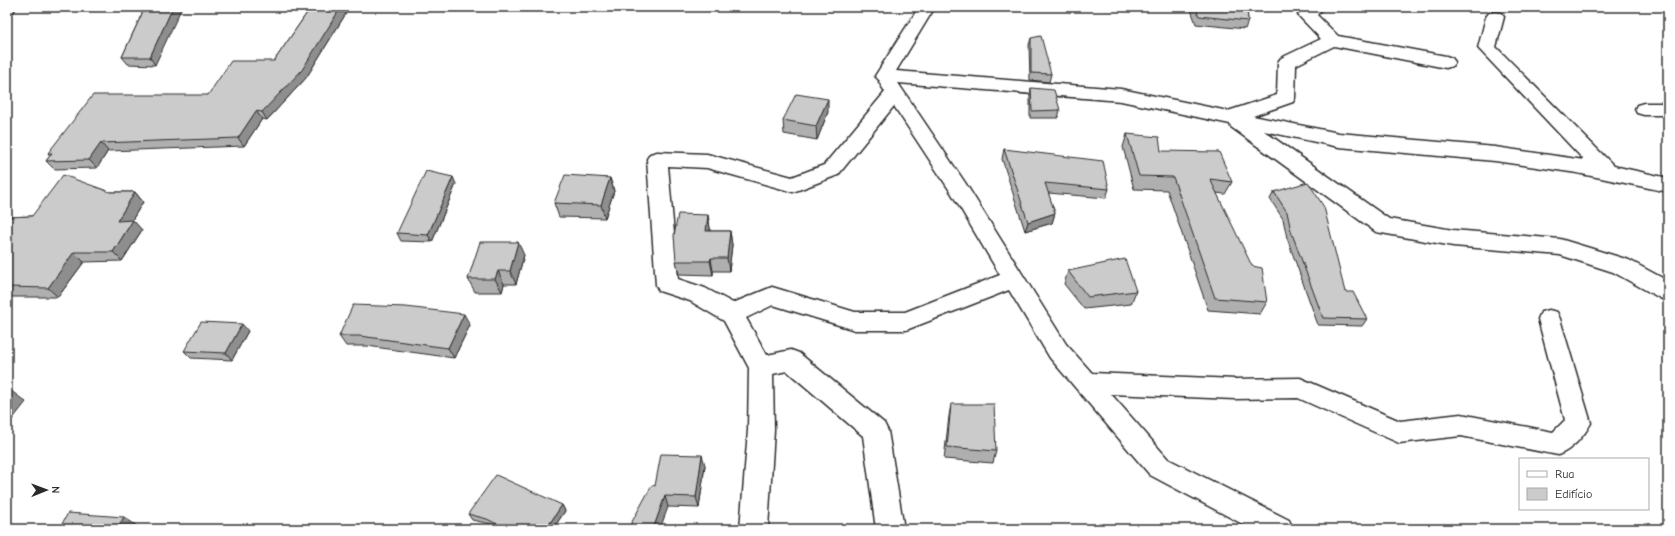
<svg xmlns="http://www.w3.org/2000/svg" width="1675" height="536" font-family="'Comic Neue',sans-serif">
<rect width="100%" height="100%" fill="#fff"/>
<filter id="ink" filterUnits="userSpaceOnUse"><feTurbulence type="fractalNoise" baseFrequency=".025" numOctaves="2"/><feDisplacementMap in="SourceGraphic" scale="8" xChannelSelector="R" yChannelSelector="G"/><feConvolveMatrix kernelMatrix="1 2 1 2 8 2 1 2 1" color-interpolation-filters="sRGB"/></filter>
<g filter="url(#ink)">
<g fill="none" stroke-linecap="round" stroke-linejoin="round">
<defs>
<path id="minor" d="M7,7H16L13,12L7,13Z
M919,7H935L896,71L1121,89L1228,111L1277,95L1278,62L1281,58L1321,39L1298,15L1306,7H1324L1317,15L1338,36L1446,56L1452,58L1455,62L1452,66L1446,68L1334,46L1296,65L1295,98L1293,102L1253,116L1339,133L1495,147L1584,160L1478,48L1486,17L1489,13L1495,12L1501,13L1504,17L1496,47L1614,166L1668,178V192L1577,173L1495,161L1339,147L1264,131L1389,219L1453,230L1560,239L1629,260L1668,281V301L1660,298L1613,272L1560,255L1453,246L1376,232L1231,127L1230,124L1121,101L898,83L966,184L1066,344L1092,373L1235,379L1300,378L1400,421L1461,414L1553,432L1565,420L1538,319L1541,312L1549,310L1557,312L1560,319L1591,423C1584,436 1572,450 1558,455L1461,436L1399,443L1298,398L1235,399L1111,394L1168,459L1289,520L1293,529H1252L1150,475L1050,358L1009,290L906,330H855L773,305L746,318L767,355L791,350L799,353L884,423L888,431L904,529H876L863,436L787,371L773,374L774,430L768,529H740L748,430L749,368L724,321L690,301L659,291L656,285L647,159L650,154L657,152L707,154L792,177L824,165L885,92L879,82L880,81L875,76ZM894,106L952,194L1000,275L905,312H855L772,287L733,303L705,288L678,279L668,166L707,168L793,192L838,175Z
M1644,103H1668V115H1644L1637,113L1635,109L1637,105Z"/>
</defs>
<use href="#minor" stroke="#2b2b2b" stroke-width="3"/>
<use href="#minor" fill="#fff" fill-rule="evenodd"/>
</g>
<path fill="#afafaf" stroke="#2b2b2b" d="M145,7L155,65L128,64L122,57Z
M311,7H350L306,78L267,120L262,119L244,146L108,151L97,168L54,169L46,161L50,156L48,153L208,95L274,61Z
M1190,7H1247L1248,21L1245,29L1196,24Z
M1031,38L1051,74L1049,82L1030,80L1029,45Z
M1031,88L1060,110L1058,118H1030V95Z
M828,112L817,140L784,134L783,120Z
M1127,134L1161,151L1232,182L1225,194L1216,193L1267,302L1260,314L1208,310L1167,190L1134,189L1123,147Z
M1004,149L1109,189L1106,198L1048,193L1055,213L1052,223L1025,231L1002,159Z
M610,178L614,191L605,218L559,217L554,203Z
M456,184L432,242L401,241L397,233Z
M110,192H135L143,202L132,220L142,230L122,261L84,262L58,297H7V217L32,216Z
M1274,192L1345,292L1367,319L1362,326L1318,325L1287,238L1283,219L1270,199Z
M708,215L710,228V231H730L732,245L729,271H713V275L679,274L676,261Z
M524,255L516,284H504L502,292H475L468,279Z
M1068,271L1136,291L1131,304L1084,309L1064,284Z
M470,325L454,358L367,346H346L339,336Z
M248,331L232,360L191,358L184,351Z
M951,404L996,451L993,463L944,459L949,416Z
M705,465L699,508L668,507L655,486Z
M562,505L565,511L553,529H500L491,524L472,520L468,514Z"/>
<path fill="#8e8e8e" stroke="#2b2b2b" d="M173,7H182L155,65L150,57Z
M341,7H350L306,78L267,120L262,112Z
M828,99V112L817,140L816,126Z
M256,111L262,119L244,146L238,138Z
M101,143L108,151L97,168L89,160Z
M453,177L456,184L432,242L428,235Z
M610,178L614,191L605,218L601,205Z
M135,192L143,202L126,230L117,221Z
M1055,213L1052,223L1025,231L1028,222Z
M708,215L710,228L708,244L706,231Z
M133,220L142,230L122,261L113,252Z
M730,231L732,245L729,271L727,258Z
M518,242L524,255L516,284L510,271Z
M74,252L84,262L58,297L48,288Z
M711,258L713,271V275L710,261Z
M498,271L504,284L502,292L495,279Z
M464,314L470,325L454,358L448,348Z
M242,324L248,331L232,360L226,353Z
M10,390L26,402L7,426V394Z
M702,455L705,465L699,508L696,497Z
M665,496L668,507L660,529H653Z
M562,505L565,511L553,529H546Z
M124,517L137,526L135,529H118L117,528Z"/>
<path fill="#cbcbcb" stroke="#2b2b2b" d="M145,7H173L150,57H122Z
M311,7H341L302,70L262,112L256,111L238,138L101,143L89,160L46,161L52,153H48L93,95H208L231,61H274Z
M1195,7H1247L1248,21L1199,16Z
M1041,36L1051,74L1031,73V38Z
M1031,88L1054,90L1060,110L1032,111Z
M796,94L828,99L816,126L783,120Z
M1127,134L1159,137L1161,151L1219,152L1232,182L1210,179L1252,266L1262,268L1267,302L1215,298L1173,177L1139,176Z
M1004,149L1103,161L1109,189L1045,183L1055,213L1028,222Z
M426,171L453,177L428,235L397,233Z
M63,175L110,192H135L117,221L133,220L113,252H74L48,288L7,287V217L32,216Z
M565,175L610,178L601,205L554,203Z
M1308,182L1324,207L1345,292H1353L1367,319L1323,318L1291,231L1287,212L1274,192Z
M678,214L708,215L706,231H730L727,258H711L710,261H676L674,236Z
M480,242H518L510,271H498L495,279H468Z
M1125,259L1136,291L1088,297L1068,271Z
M353,305L406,307L464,314L448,348L360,336H339Z
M201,322L242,324L226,353L184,351Z
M7,390H10L7,394Z
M951,404H994L996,451L947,447Z
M661,454L702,455L696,497L665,496L653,529H628L652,485L655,486Z
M496,475L562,505L546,529H507L487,519L468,514Z
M68,513L124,517L117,528L125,529H59Z
M942,524L970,529H941Z"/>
</g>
<rect width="1675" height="536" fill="none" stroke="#fff" stroke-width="24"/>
<rect x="12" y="12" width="1651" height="512" fill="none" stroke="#2b2b2b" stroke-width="1.5" filter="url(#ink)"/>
<rect x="1519" y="458" width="130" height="52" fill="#ffffff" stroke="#aaaaaa"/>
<rect x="1527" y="471" width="20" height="6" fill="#ffffff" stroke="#aaaaaa"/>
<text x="1555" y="478" font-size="12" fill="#2b2b2b">Rua</text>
<rect x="1527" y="488" width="20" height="12" fill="#cbcbcb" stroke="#aaaaaa"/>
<text x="1555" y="498" font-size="12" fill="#2b2b2b">Edifício</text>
<g transform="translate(46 490) rotate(89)" stroke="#ffffff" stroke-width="3" paint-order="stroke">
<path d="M0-3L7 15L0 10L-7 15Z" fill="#2b2b2b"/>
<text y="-6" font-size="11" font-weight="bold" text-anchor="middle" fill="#2b2b2b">N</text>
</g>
</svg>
